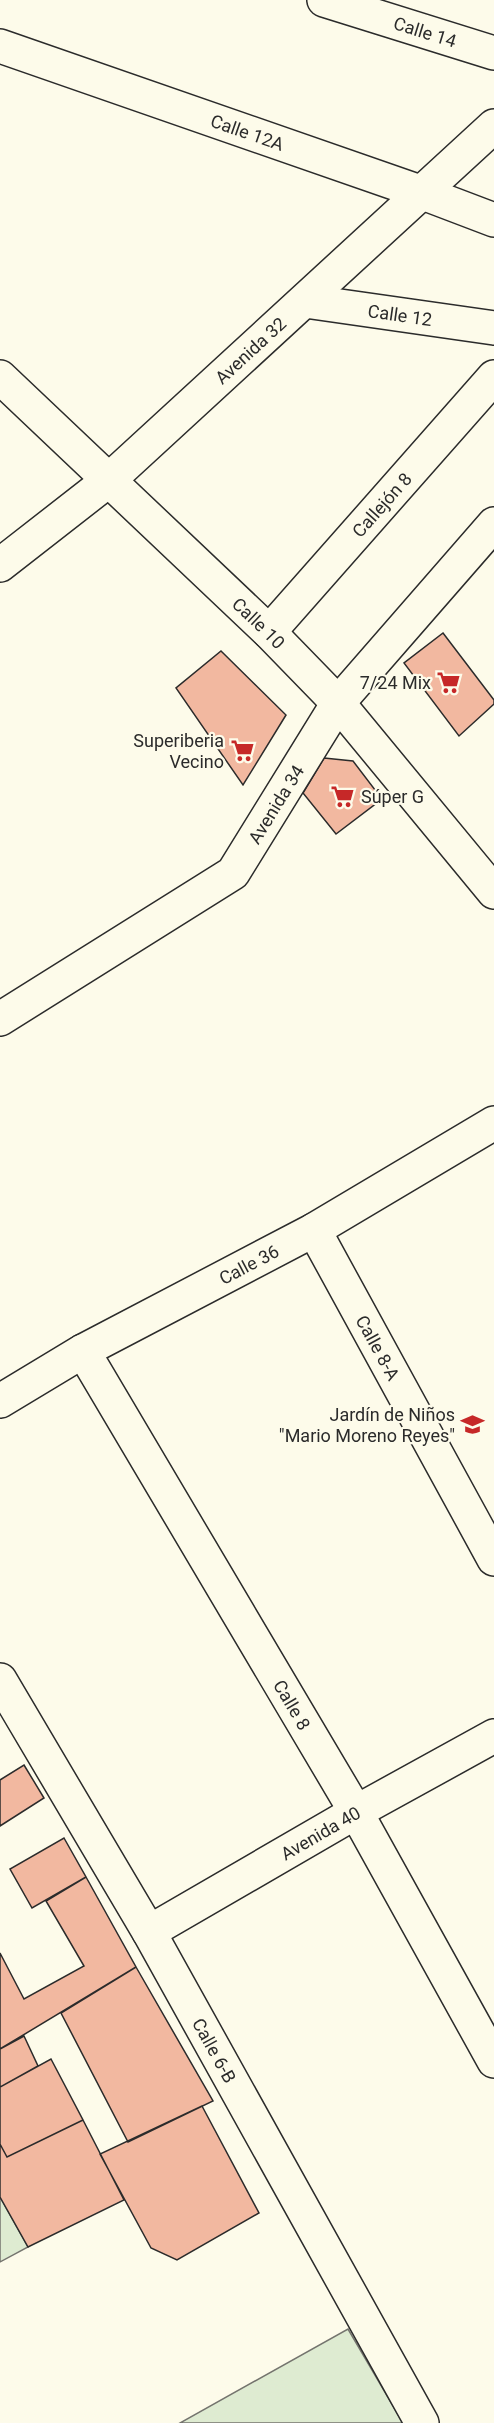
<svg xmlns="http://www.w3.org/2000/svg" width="494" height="2423" font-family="Roboto,sans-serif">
<rect width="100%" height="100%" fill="#fdfbea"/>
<path fill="#deebd1" stroke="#74746e" stroke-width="1.5" d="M0,2197L28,2247L0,2262Z
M348,2329L403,2423H180Z"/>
<path fill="#f2b8a0" stroke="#2b2b2b" stroke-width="1.5" d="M443,633L494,700V704L459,736L404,663Z
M221,651L286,715L243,785L176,688Z
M324,758L353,761L382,799L336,834L303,793Z
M24,1765L44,1798L0,1826V1780Z
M64,1838L86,1877L32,1908L10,1869Z
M86,1877L136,1967L0,2049V1953L24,1999L84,1966L46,1901Z
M136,1967L213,2101L128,2142L61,2013Z
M24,2036L38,2066L0,2087V2049Z
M51,2059L83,2120L7,2157L0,2144V2087Z
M202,2106L259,2213L177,2260L151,2248L100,2154Z
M83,2120L124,2200L28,2247L0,2197V2144L7,2157Z"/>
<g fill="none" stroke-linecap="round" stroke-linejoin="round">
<defs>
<g id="minor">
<path id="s1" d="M324,0L494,53"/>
<path id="s2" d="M0,46L423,193L494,220"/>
<path id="s3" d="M305,301L494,328"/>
<path id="s4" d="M0,377L269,632L338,703L494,892"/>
<path id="s5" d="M0,565L109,480L494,126"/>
<path id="s6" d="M269,632L494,377"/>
<path id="s7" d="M0,1019L233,873L338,703L494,524"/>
<path id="s8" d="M314,1230L494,1559"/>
<path id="s9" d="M83,1351L356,1812L494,2061"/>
<path id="s10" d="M0,1401L83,1351L314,1230L494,1123"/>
<path id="s11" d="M0,1680L149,1932L422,2423"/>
<path id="s12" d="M149,1932L356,1812L494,1736"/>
</g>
</defs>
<use href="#minor" stroke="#2b2b2b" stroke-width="36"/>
<use href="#minor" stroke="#fdfbea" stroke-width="33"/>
</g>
<defs>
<symbol id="supermarket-bare" viewBox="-9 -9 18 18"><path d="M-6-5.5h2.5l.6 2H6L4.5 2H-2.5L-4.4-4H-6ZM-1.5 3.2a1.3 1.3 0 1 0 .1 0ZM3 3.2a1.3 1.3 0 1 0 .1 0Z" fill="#c62828" stroke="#fdfbea" stroke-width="2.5" paint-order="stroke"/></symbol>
<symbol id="school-bare" viewBox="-9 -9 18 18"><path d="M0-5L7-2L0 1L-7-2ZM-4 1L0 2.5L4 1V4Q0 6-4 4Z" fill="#c62828" stroke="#fdfbea" stroke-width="2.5" paint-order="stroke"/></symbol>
</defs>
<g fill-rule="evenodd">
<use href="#supermarket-bare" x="432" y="666" width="33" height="33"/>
<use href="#supermarket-bare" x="226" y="734" width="33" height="33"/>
<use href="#supermarket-bare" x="326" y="780" width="33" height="33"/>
<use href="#school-bare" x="456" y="1408" width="33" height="33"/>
</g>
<g text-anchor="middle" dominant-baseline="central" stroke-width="4.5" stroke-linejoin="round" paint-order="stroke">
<g font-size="18" fill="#2b2b2b" stroke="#fdfbea">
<text stroke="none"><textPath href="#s1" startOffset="106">Calle 14</textPath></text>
<text stroke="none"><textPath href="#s2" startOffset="262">Calle 12A</textPath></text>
<text stroke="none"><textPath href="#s3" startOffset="96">Calle 12</textPath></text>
<text stroke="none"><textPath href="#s5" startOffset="330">Avenida 32</textPath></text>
<text stroke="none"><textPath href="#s6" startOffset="170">Callejón 8</textPath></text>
<text stroke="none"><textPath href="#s4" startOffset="357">Calle 10</textPath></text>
<text stroke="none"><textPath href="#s7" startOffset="356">Avenida 34</textPath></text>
<text stroke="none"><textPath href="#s10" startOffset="284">Calle 36</textPath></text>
<text stroke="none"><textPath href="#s8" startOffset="134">Calle 8-A</textPath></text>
<text stroke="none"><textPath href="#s9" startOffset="411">Calle 8</textPath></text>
<text stroke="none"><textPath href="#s12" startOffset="198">Avenida 40</textPath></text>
<text stroke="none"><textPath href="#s11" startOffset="428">Calle 6-B</textPath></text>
</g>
<g font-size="18" fill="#2b2b2b" stroke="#fdfbea" text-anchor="end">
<text x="431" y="682">7/24 Mix</text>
<text x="224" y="740">Superiberia<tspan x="224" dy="21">Vecino</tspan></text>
<text x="361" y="796" text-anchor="start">Súper G</text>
<text x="455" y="1414">Jardín de Niños<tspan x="455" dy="21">"Mario Moreno Reyes"</tspan></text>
</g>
</g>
</svg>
